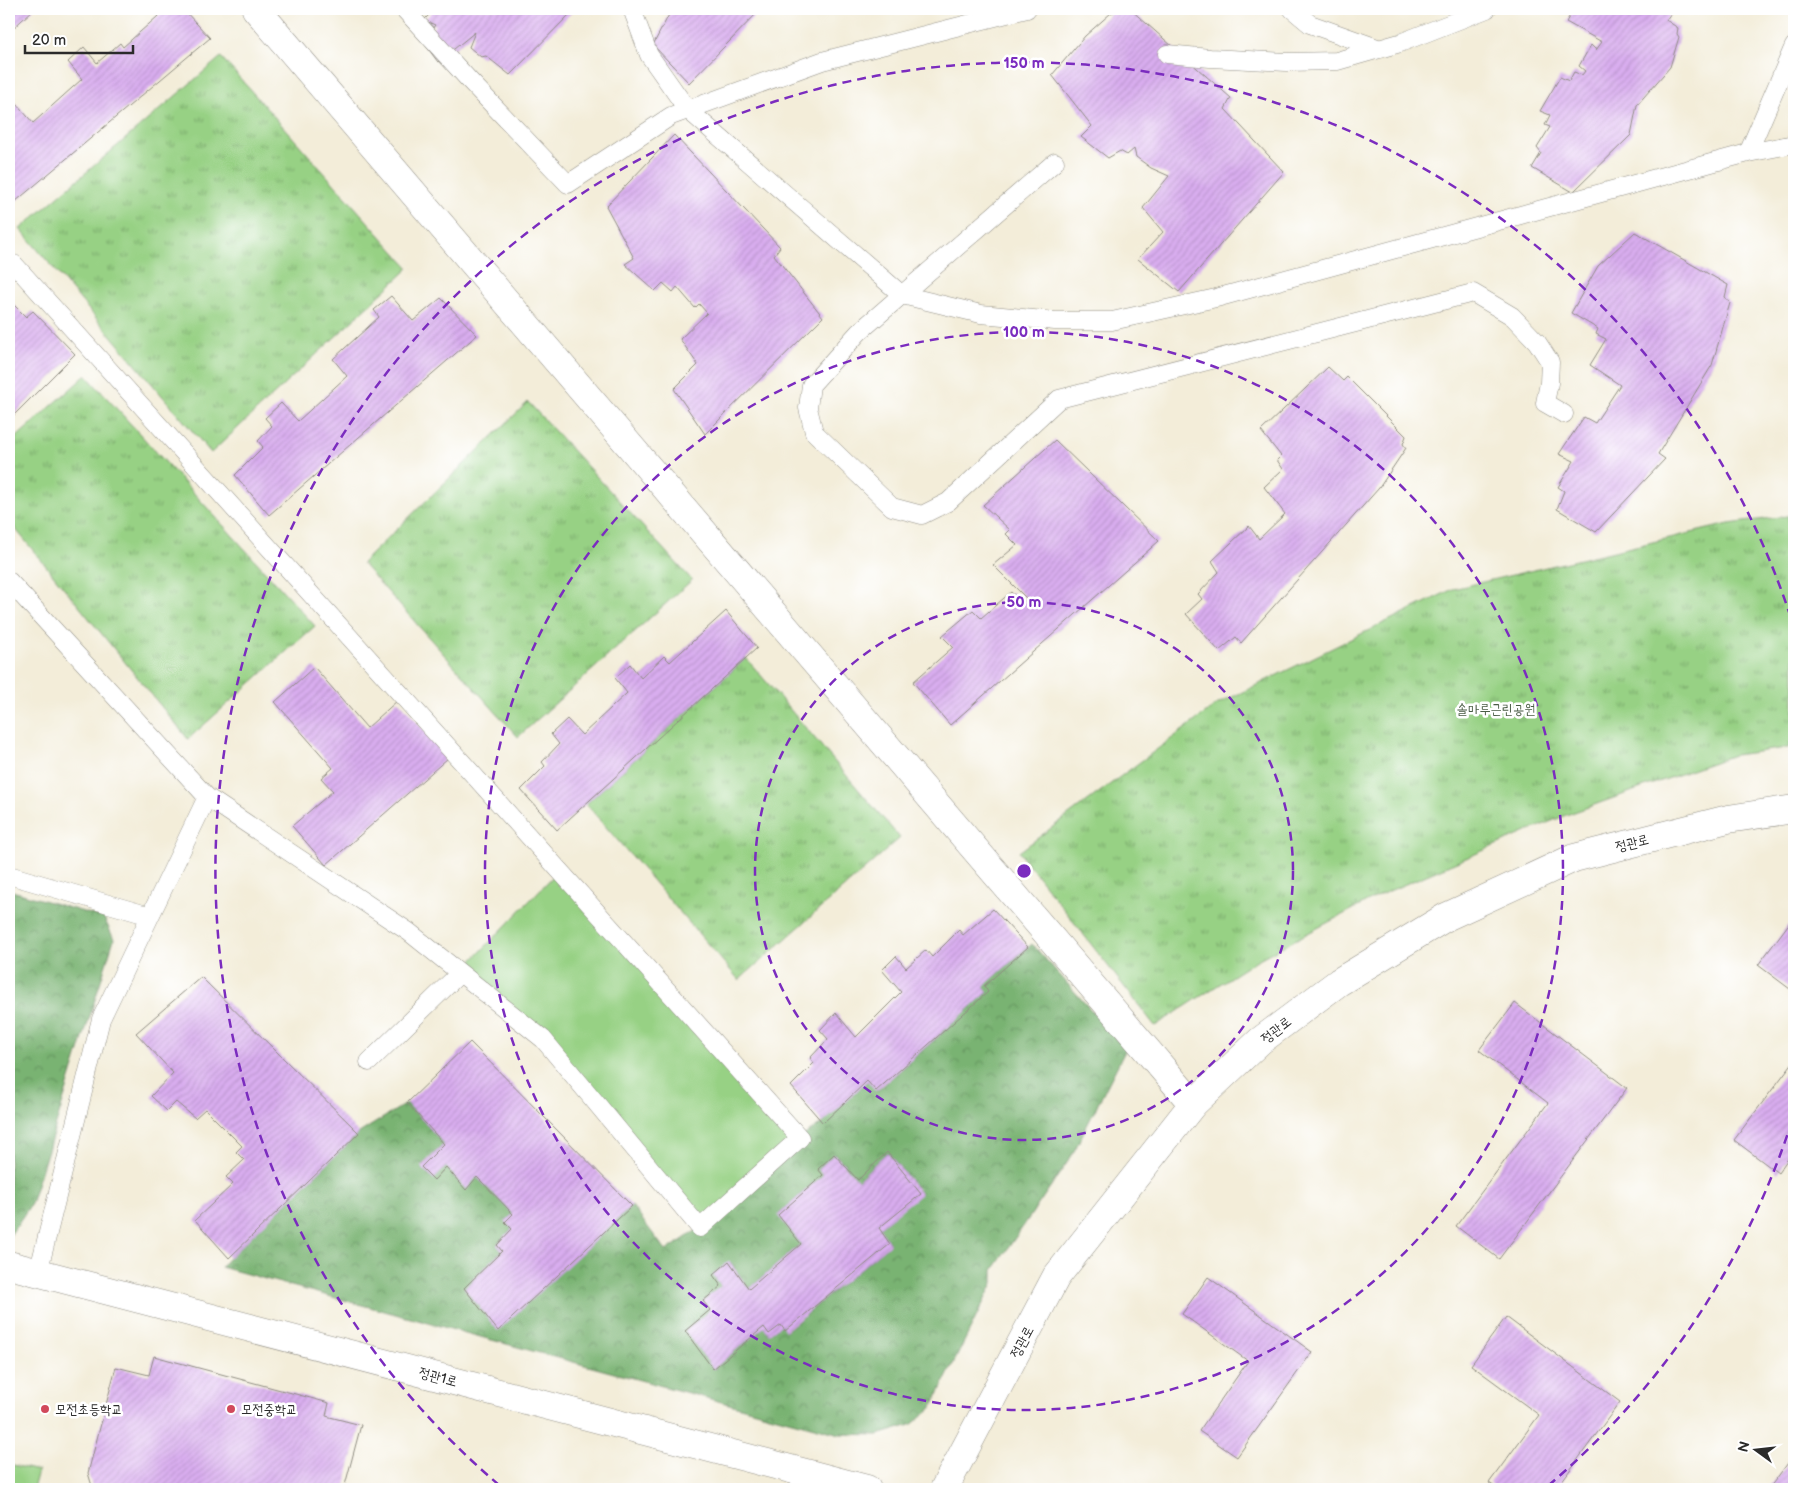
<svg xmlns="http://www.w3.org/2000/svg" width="1803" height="1498" font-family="'Balsamiq Sans','Poor Story',sans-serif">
<defs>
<pattern id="grass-tufts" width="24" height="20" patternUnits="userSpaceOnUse" patternTransform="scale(1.25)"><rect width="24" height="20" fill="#97d184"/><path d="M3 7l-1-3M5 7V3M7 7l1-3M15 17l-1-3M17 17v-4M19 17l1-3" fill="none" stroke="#7baa6c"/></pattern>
<pattern id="forest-crowns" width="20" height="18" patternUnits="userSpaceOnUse" patternTransform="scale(1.25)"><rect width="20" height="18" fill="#79b372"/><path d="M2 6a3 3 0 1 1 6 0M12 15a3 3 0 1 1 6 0" fill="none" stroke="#63925e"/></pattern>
<pattern id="building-hatch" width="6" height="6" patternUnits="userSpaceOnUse" patternTransform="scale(1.25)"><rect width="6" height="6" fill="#d9adef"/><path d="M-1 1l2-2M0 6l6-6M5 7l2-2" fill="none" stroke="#ba95cd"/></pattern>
</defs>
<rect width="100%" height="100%" fill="#fff"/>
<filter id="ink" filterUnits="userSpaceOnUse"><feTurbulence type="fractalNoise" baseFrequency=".02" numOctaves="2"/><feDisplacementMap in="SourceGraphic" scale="10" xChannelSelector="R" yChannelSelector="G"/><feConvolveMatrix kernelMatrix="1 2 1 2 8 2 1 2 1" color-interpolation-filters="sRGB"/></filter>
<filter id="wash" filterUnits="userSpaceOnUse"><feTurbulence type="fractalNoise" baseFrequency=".0096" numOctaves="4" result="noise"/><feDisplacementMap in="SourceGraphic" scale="20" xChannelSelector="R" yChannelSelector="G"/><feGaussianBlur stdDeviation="1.12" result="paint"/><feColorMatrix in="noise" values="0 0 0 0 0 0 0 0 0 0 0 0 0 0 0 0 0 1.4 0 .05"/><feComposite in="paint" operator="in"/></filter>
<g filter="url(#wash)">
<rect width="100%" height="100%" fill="#f3edd9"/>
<path fill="url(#grass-tufts)" stroke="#617e58" d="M221,57L409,268L211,453L20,229Z
M86,375L315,626L188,739L9,521V444Z
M528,402L692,580L518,737L362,563Z
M1794,515V747L1734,755L1566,815L1380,895L1257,960L1155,1026L1019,852L1218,704L1453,589L1729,524Z
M746,658L900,838L739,980L586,804Z"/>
<path fill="url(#forest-crowns)" stroke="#526f4e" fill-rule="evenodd" d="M9,890L104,918L114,939L31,1204L9,1237V1041L12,1038L9,1034Z
M1032,944L1126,1049L1071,1157L993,1270V1283L931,1409L911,1425L878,1435L840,1434L221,1267L229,1258L359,1133L407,1103L444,1144L421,1166L433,1180L446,1167L477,1177L513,1214L505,1222L512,1229L497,1244L502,1251L464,1288L498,1330L632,1206L666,1251L700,1228L800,1138L823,1123L867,1081L877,1091L988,992L984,986ZM887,1152L921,1193L879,1228L890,1244L786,1331L781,1325L769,1334L764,1327L714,1369L685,1331L710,1310L703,1301L721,1286L713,1274L730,1262L749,1289L801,1244L779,1214L823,1175L818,1169L835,1154L858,1180Z"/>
<path fill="#97d184" stroke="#617e58" d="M559,870L800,1138L700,1228L543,1039L460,973Z
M9,1464L38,1471L33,1489H9Z"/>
<g id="blocks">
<path fill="url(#building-hatch)" d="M9,9H34L9,32Z
M166,9H183L210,38L9,207V112L17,104L33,123L82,79L68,62L84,47L97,63L120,43L123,47Z
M435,9H575L510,75L486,56L481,57L469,47L475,32L438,62L423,42L435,25L424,20Z
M672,9H761L689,83L653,45Z
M1120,9H1130L1231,98L1225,109L1284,172L1179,292L1138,259L1163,232L1143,208L1169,176L1151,168L1136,157L1134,149L1127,155L1120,151L1108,158L1081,137L1092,126L1052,75L1085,36L1111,13Z
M1574,9H1674L1666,20L1678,28L1677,34L1679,37L1670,67L1637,105L1631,135L1573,192L1532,168L1541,153L1537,148L1550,127L1545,125L1550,115L1540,111L1560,77L1569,81L1574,72L1582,75L1585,71L1579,66L1591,45L1596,50L1602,42L1566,22Z
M674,135L780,247L774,255L823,317L705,434L674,389L698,365L680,339L707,313L699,304L695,308L677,287L673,292L663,283L655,291L625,264L634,258L606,206Z
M1635,232L1728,285L1725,297L1730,303L1712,365L1658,454L1665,459L1596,532L1557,509L1564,491L1558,487L1574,461L1559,454L1584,417L1595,423L1620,385L1590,365L1606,339L1596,334L1598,329L1571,313L1598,266Z
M391,296L413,321L441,298L477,335L269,515L235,475L263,447L258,441L272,426L265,418L281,403L298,421L347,376L333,359L379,317L374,310Z
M9,300L26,317L33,311L75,354L9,420Z
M1328,367L1343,381L1347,377L1406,436L1403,444L1406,448L1379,488L1241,643L1236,637L1219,651L1186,614L1202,599L1198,594L1219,572L1212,561L1249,526L1259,539L1285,514L1264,487L1283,469L1277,460L1281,456L1261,431Z
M1055,440L1159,541L950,725L913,682L953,647L942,636L973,610L981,618L1011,592L1022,603L1027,599L993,565L1017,545L1006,534L1010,530L983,505Z
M726,611L757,648L557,830L521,790L545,766L542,762L559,744L551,734L567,719L582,735L627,693L615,678L630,664L641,678L664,656L670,662Z
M314,667L367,728L398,700L448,758L326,865L292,826L333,791L321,778L333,768L275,702Z
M993,909L1028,947L984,986L988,992L876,1091L867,1081L823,1123L791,1086L814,1063L810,1058L828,1039L820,1030L836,1013L856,1037L901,992L882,970L896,956L906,968L926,950L932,957L959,930L963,935Z
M1794,917V992L1758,965Z
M201,977L359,1133L229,1258L195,1220L233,1184L226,1177L244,1160L236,1152L242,1146L205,1109L195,1118L176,1102L167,1111L151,1096L173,1073L136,1033Z
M1515,1003L1627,1088L1499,1259L1456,1226L1548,1103L1479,1050Z
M470,1042L632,1206L498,1331L464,1288L502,1251L497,1245L512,1229L505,1222L513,1214L477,1177L466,1190L446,1167L434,1180L421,1167L444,1144L407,1103Z
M1794,1061V1150L1778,1173L1734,1140Z
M887,1152L921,1194L879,1228L890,1244L785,1331L781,1325L769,1334L764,1327L713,1369L685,1331L710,1310L703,1301L721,1286L713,1275L729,1261L749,1289L801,1244L778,1215L823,1175L818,1169L834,1154L858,1180Z
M1208,1277L1312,1352L1237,1457L1199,1431L1248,1361L1182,1314Z
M1506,1317L1620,1402L1556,1489H1498L1489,1483L1539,1415L1471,1365Z
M154,1356L329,1403L326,1416L361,1425L344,1489H103L92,1486L88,1473L116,1367L149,1375Z
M1794,1455V1489H1772L1770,1487Z"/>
</g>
</g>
<g filter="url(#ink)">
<use href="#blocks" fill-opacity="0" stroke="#8f8c82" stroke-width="1"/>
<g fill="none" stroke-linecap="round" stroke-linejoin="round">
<defs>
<path id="service" d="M404,9L470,81L568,184L671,116L822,61L1027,9
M632,9L649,55L687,109L902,295L981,314L1055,321H1112L1216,298L1748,153L1794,144
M1292,9L1310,24L1380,49
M1167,54L1210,58L1286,62L1337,61L1400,43L1487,9
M1748,153L1794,46
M1055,162L859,332L811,385L808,408L814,432L892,507L922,515L948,502L1059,399L1473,293L1512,316L1537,342L1550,362L1549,383L1545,403L1564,414
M14,264L800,1138L700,1228L543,1039L409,932L207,797
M9,581L207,797L101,1019L38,1273
M9,875L150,916
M369,1062L460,973"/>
<path id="minor" d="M256,9L1193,1104
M9,1265L867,1489"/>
<path id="tertiary" d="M944,1489L1056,1277L1193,1104L1260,1041L1339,982L1446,917L1574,858L1728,819L1794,809"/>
</defs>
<use href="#service" stroke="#8f8c82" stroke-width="19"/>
<use href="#minor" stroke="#8f8c82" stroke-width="29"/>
<use href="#tertiary" stroke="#8f8c82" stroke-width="29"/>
<use href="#service" stroke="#fff" stroke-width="18"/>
<use href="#minor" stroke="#fff" stroke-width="28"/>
<use href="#tertiary" stroke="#fff" stroke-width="28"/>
</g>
</g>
<g fill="none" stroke="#7b2cbf" stroke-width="2.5" stroke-dasharray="9 6">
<circle cx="1024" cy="871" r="269"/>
<circle cx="1024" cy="871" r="539"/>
<path d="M1792 1121A808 808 0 0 1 1549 1485M499 1485A808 808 0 1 1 1792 621"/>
</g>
<g fill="#d1495b" stroke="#fff" stroke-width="2">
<circle cx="45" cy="1409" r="5"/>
<circle cx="231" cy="1409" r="5"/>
</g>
<g text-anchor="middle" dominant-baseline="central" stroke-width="5" stroke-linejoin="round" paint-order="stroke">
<g font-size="14" fill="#4b5d46" stroke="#fff">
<text x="1496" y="709">솔마루근린공원</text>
</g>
<g font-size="14" fill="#2b2b2b" stroke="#fff">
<text transform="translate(1632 843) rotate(-14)">정관로</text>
<text transform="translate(1276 1030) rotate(-38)">정관로</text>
<text transform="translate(1022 1342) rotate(-62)">정관로</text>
<text transform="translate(438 1377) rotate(15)">정관1로</text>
</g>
<g font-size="14" fill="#2b2b2b" stroke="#fff" text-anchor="start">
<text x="55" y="1409">모전초등학교</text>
<text x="241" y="1409">모전중학교</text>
</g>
</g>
<circle cx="1024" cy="871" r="8" fill="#7b2cbf" stroke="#fff" stroke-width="2.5"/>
<g font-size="15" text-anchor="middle" font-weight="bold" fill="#7b2cbf" stroke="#fff" stroke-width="5" stroke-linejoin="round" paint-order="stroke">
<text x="1024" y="68">150 m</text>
<text x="1024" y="337">100 m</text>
<text x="1024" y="607">50 m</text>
</g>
<rect width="1803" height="1498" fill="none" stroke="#fff" stroke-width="30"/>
<g transform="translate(1756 1450) rotate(285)" stroke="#ffffff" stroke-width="4" paint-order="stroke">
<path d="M0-4L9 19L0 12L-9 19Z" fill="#2b2b2b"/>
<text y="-8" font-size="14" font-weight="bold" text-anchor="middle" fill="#2b2b2b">N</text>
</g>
<path d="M25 45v8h108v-8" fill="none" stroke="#2b2b2b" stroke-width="2.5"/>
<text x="32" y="45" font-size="15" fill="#2b2b2b" stroke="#ffffff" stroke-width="4" paint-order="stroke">20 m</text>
</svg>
